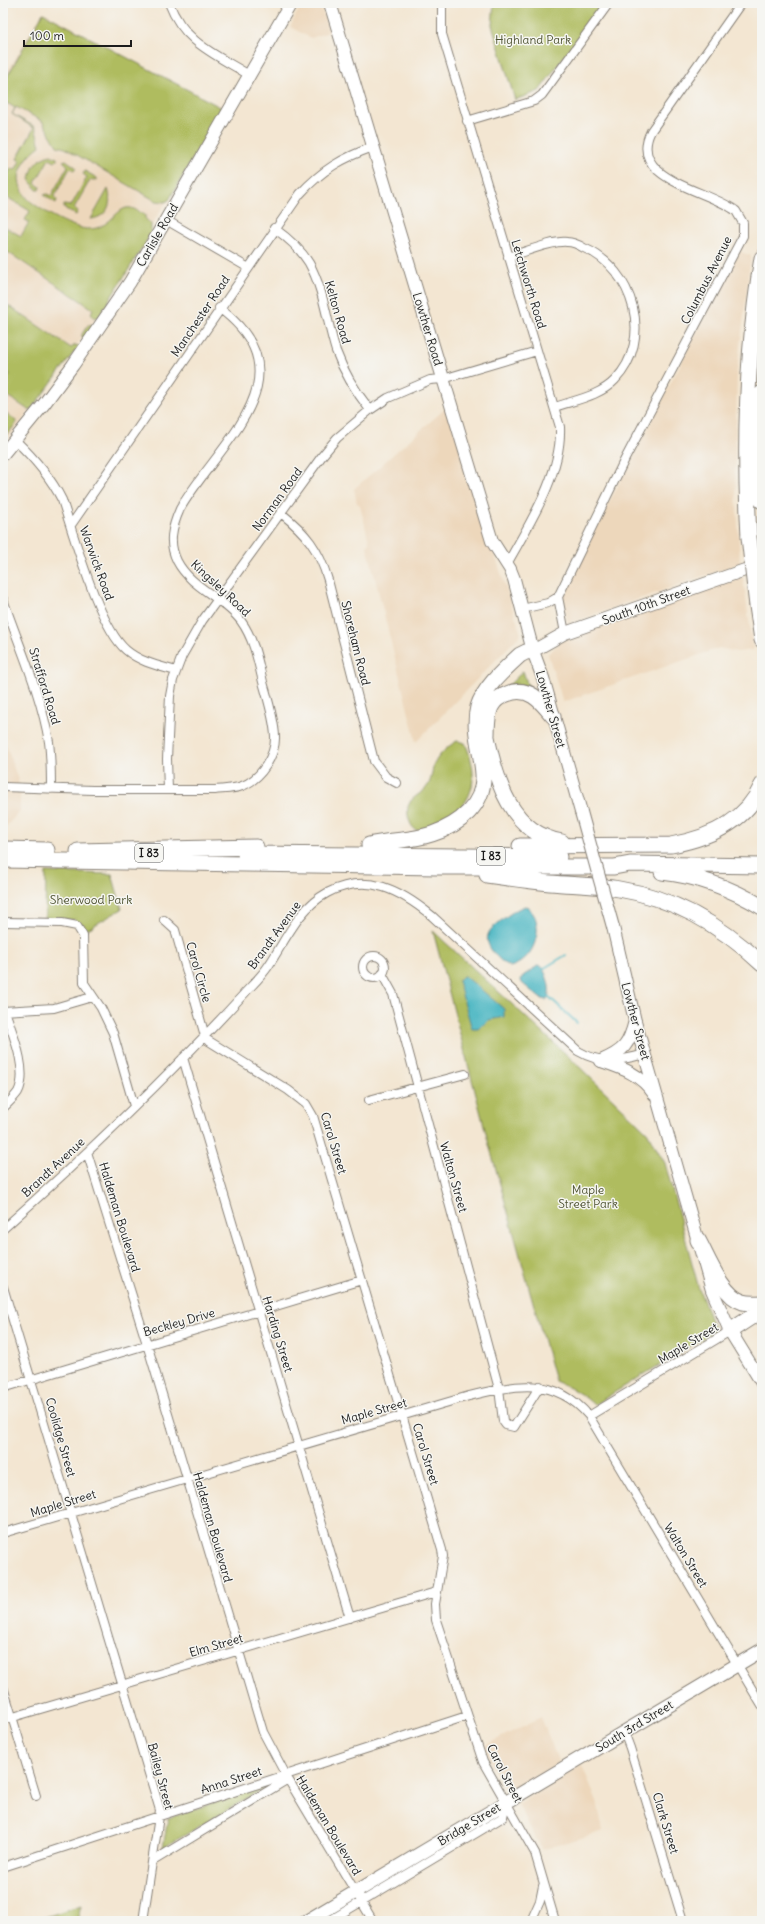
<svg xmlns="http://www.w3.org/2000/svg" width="765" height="1924" font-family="Delius,sans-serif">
<rect width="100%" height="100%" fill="#f6f6f2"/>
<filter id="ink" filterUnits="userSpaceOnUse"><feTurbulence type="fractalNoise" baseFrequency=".025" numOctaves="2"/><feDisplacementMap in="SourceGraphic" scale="8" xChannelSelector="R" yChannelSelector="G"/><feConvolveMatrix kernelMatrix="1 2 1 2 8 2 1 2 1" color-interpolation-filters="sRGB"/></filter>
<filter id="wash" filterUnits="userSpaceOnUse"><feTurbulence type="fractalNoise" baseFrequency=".012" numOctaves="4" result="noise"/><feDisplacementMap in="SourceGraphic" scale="16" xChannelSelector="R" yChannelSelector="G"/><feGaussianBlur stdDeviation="0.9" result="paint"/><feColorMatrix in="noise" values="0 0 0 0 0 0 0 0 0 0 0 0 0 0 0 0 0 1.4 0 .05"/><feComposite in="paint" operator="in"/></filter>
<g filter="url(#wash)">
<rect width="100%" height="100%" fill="#f3e6d2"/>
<path fill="#edd7bb" d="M302,3H320L329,32L311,38L290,27Z
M43,12L222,108L98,316L20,424L3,444V79Z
M739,251L751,256L737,371L735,472L740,563L568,624L562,594Z
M447,407L487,538L498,564L521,634L416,742L367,546L369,542L360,505L357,503L354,489Z
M743,577L753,650L737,652L719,648L563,702L548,654L562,640Z
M3,736L18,780L20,795V811L3,830Z
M541,1717L559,1763L508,1793L491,1766L484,1746Z
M582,1765L597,1801L603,1831L542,1850L518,1804Z"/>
<path fill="#afbc5e" stroke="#666c3d" d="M494,3H604L539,91L515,100L492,25Z
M43,13L222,108L169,200L165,202L156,201L65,148L57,146L42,121L16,107L12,114L35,127L40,146C30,153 25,160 20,172C17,182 22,193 29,200C40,210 75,230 89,229C111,229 117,205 131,208C136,209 140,213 145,215V218L151,224V234L98,318L93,317L91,313L93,309L3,249V226L21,236L29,222L25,220L30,211L3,195V183L11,168L15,170L20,161L17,159L34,128L12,114L15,108L7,103L3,110V84Z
M51,155L57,158V160L55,162L49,159L35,183L40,187L39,190H37L30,181C31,167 37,158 51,155Z
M66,160L77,168L74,170L70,168L54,197L57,200L56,203L44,195L47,194L51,196L68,166L63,161Z
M85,171L97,178V180H90L74,208L78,211L76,215L64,208V205L71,206L87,177L83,174Z
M108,189C113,204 107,217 91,219Z
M3,302L71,348L75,345L79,346L30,411L6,395L3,396V385L10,374L3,368Z
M88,325H91L92,328L85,338L82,337V334Z
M3,410L16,421V424L3,439Z
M523,671L529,689L506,688Z
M457,741L465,743C479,774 476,801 446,820C440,824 429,830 421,831C410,832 405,812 409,804C412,797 421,794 426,788C432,781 431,773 434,765C437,756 448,746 457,741Z
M46,872L112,874L122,909L86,930L75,920L45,918Z
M433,931L568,1056L647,1132L665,1163L699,1289L715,1331L594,1405C583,1394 569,1387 555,1381L488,1141Z
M273,1783L163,1848L168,1818Z
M81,1905L77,1921H34Z"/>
<path fill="#48b6c2" stroke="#32696f" d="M525,906L528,907C531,911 535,915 536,920C541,940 529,962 510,967C501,962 484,947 488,935C490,928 498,924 503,919C510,914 516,909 525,906Z
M539,965L542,967C547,975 553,992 546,1000L540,998L522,983L521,980L523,976Z
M463,976L471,981L504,1009V1017L489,1020L478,1029H472L458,981Z"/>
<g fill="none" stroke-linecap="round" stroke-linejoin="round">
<path stroke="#48b6c2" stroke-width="2" d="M541,970L566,955
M547,995L577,1023"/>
</g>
</g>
<g filter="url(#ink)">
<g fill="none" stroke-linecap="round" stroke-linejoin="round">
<defs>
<path id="street" d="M169,3C184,43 215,54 249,75
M442,3V34L560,427C562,474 529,524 507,564
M467,121L534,101L542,95L609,3
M166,220L247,267
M274,228C288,238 300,248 309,263C324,290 327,323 336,351C344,373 356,392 370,410
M508,257C523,253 553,240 567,242C573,242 579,245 584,248C634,269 654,340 615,380C600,396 575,400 555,407
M15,440C34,458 50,476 62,500C74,536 99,627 126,650C140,662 159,666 176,671
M281,513C306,533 319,549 328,580L374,761L386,777L397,783
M71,525L300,194C322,170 342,158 373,147
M3,599C19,646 41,693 49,742C51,758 51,773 51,789
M522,609L548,603L558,597
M565,633L558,597L625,459L743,236V223L736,211C710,190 626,180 651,131L741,3
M3,787L93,790H215C224,789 234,789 242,786C261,779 276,755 275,736C274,718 268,700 263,682C258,661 254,639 241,621C223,597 191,588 177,561C168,543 172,527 180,509C217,444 312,377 219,308
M168,790L167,759L170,696L173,680L182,656L202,621L322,456L337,438L370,410L388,398L430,380L443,379L537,351
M164,920L175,930L205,1036
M3,922L62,923L77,926L83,936L84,983L101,1008L113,1033L134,1106
M363 967a11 11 0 1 1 22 0a11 11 0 1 1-22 0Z
M382,974L393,994L499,1389L503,1421L506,1425L514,1427L540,1386
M3,1011L54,1008L92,997
M204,1038L288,1090L306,1104L313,1116L442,1550L443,1556L435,1604L436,1620L483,1762L535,1853L555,1921
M183,1058L350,1618
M369,1100L465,1074
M3,1108C8,1103 14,1098 18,1092C29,1071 12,1032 5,1011
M87,1152L147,1344L263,1732L288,1779L373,1921
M3,1229C86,1155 168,1077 243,995C252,985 262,976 269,965C286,939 299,908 327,893C368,872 400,890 432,916L578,1051C602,1065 619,1061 645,1054
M3,1287L160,1810L143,1921
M3,1388L362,1280
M589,1416L730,1331
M3,1533L469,1396C515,1385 554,1375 589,1416L762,1706
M3,1687L36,1796
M3,1720L436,1592
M624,1732L630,1748L683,1921
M153,1861L288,1779
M3,1867L467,1716
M329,1921L503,1817L506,1802
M531,1921L540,1901L543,1886"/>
<path id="secondary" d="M330,3L492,541L510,569L514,579L533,651L543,678L581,812
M3,454L44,404L73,365L130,282L291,3
M533,651L565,633L762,564
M613,927L635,1021L712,1290L730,1331L762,1383
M601,1061C622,1068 641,1074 654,1094
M601,1061C624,1051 629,1045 635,1021"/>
<path id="primary" d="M307,1921L762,1650"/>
<path id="highway" d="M762,393L761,422L762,501
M749,537C744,443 746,351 762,258
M757,606L762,640
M487,735C487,726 487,716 491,707C494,701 501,696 507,694C528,685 541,701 553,716
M487,737C496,781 511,833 562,842
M369,845C390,840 411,841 432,834C459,825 485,805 483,774C482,752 472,730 478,707C484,687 505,669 520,655L526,652L533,651
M520,846L671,845C709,838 746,822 762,785
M3,849L47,850
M78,851L256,847
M245,854L559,857
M3,860L438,867H614L630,864L762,866
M662,872C699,876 731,888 762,907
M487,875C508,878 529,881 550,883C573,885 596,885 619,889C674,898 722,926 762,964
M698,1240C708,1258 722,1296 743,1302C750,1304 756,1303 762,1303
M730,1331L762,1310"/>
</defs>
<use href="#street" stroke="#888177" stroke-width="10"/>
<use href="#secondary" stroke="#888177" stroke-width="14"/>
<use href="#primary" stroke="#888177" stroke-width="15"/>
<use href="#highway" stroke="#888177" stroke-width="17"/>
<use href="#street" stroke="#fff" stroke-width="8"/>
<use href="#secondary" stroke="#fff" stroke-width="12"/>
<use href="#primary" stroke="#fff" stroke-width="13"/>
<use href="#highway" stroke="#fff" stroke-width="15"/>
<defs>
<path id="secondary-bridge" d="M581,812L613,927"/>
<path id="highway-bridge" d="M749,537L757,606"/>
</defs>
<use href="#secondary-bridge" stroke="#888177" stroke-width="14" stroke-linecap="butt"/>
<use href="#highway-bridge" stroke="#888177" stroke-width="17" stroke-linecap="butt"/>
<use href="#secondary-bridge" stroke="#fff" stroke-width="12"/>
<use href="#highway-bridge" stroke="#fff" stroke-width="15"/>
</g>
</g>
<g text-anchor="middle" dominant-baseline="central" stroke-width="3" stroke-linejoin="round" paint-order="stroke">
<g fill="#f6f6f2" stroke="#5d5d5c" stroke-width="1">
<rect x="135" y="844" width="28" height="18" rx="3"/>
<rect x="477" y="847" width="28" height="18" rx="3"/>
</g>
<g font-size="11" font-weight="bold" fill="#1c1c1c">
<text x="149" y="853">I 83</text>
<text x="491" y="856">I 83</text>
</g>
<g font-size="12" fill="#4f5433" stroke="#f6f6f2">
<text x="533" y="39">Highland Park</text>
<text x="91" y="899">Sherwood Park</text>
<text x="588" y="1189">Maple<tspan x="588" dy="14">Street Park</tspan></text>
</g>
<g font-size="12" fill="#1c1c1c" stroke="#f6f6f2">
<text transform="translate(157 235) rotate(-60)">Carlisle Road</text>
<text transform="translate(706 280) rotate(-63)">Columbus Avenue</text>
<text transform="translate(529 284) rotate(73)">Letchworth Road</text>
<text transform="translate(338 312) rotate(74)">Kelton Road</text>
<text transform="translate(200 316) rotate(-56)">Manchester Road</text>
<text transform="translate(428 329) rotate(73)">Lowther Road</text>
<text transform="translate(277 499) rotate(-54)">Norman Road</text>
<text transform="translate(97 563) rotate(70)">Warwick Road</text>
<text transform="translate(221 588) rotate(43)">Kingsley Road</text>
<text transform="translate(646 605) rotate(-20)">South 10th Street</text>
<text transform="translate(356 643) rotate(76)">Shoreham Road</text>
<text transform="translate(45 686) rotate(73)">Strafford Road</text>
<text transform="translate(551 709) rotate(74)">Lowther Street</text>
<text transform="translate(274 935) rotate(-54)">Brandt Avenue</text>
<text transform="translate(199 972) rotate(74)">Carol Circle</text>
<text transform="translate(636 1021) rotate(75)">Lowther Street</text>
<text transform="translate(334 1143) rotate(73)">Carol Street</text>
<text transform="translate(53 1167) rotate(-43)">Brandt Avenue</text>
<text transform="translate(454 1177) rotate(74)">Walton Street</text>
<text transform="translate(120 1217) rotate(73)">Haldeman Boulevard</text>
<text transform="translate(179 1322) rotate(-16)">Beckley Drive</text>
<text transform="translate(278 1334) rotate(73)">Harding Street</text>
<text transform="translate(688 1343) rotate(-31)">Maple Street</text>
<text transform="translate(374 1411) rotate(-16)">Maple Street</text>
<text transform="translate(61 1437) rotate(74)">Coolidge Street</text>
<text transform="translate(426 1454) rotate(73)">Carol Street</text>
<text transform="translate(63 1503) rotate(-17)">Maple Street</text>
<text transform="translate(213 1527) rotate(74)">Haldeman Boulevard</text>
<text transform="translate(686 1555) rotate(59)">Walton Street</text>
<text transform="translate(216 1645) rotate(-16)">Elm Street</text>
<text transform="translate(634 1726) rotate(-31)">South 3rd Street</text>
<text transform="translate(505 1773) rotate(63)">Carol Street</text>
<text transform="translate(161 1776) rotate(75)">Bailey Street</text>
<text transform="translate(231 1780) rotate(-18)">Anna Street</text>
<text transform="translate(666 1823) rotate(73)">Clark Street</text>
<text transform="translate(469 1824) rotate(-31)">Bridge Street</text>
<text transform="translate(329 1825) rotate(59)">Haldeman Boulevard</text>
</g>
</g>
<rect width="765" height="1924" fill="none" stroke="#f6f6f2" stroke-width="16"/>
<path d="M24 40v6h107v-6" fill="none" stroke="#1c1c1c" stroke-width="2"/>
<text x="30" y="40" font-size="12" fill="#1c1c1c" stroke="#f6f6f2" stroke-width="3" paint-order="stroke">100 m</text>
</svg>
